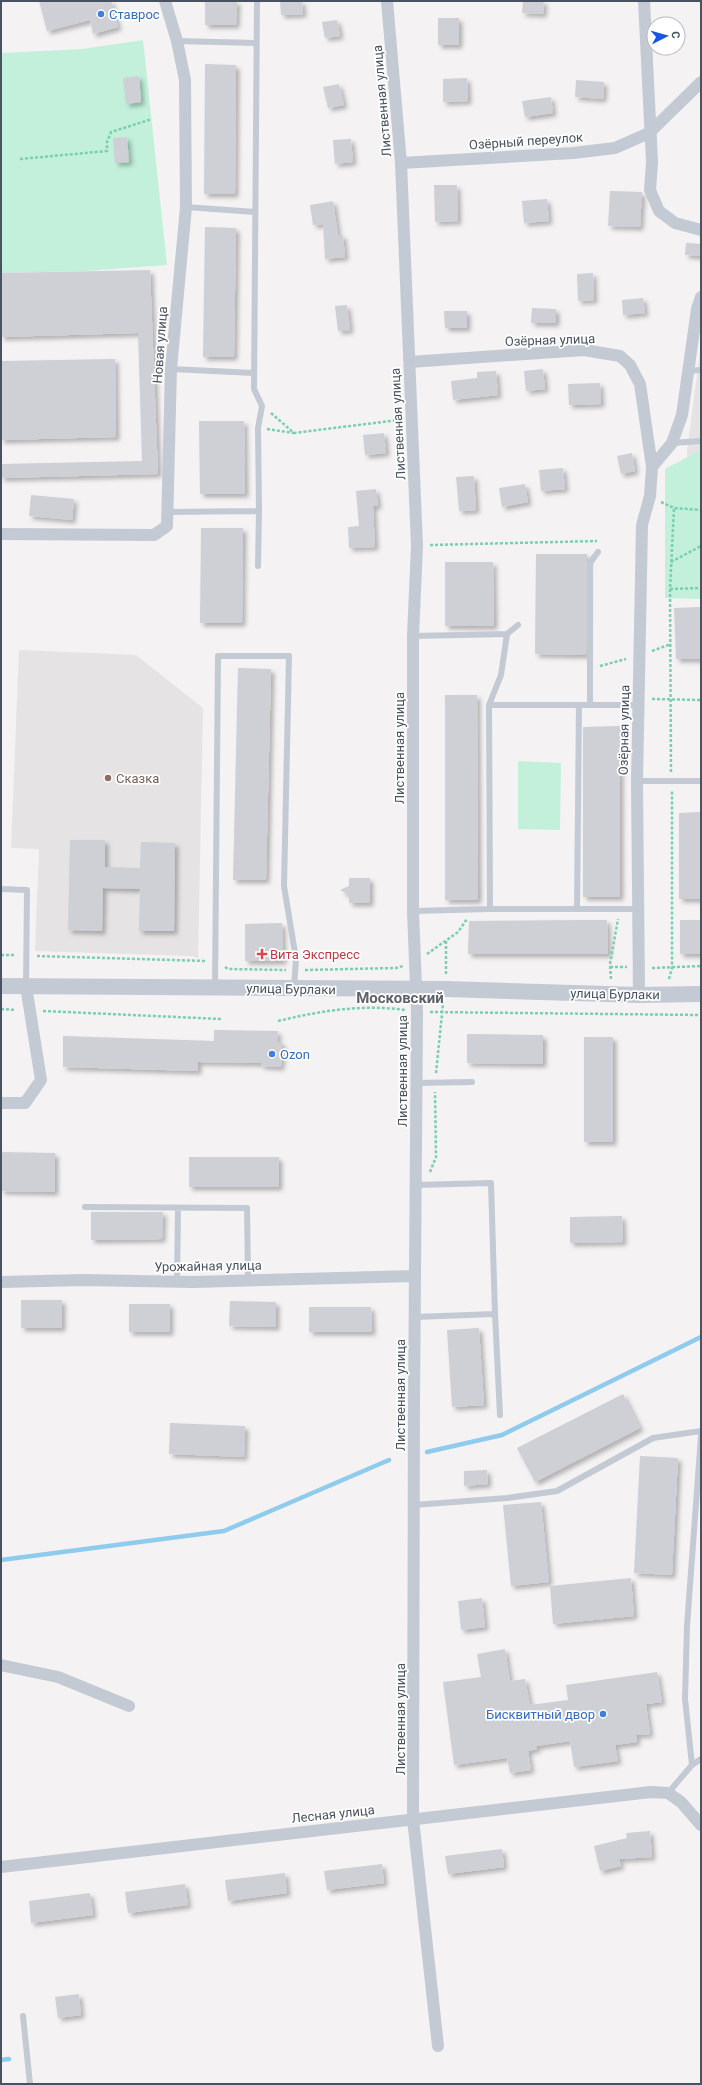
<svg xmlns="http://www.w3.org/2000/svg" width="702" height="2085" font-family="Roboto,sans-serif">
<defs>
<filter id="shadow"><feDropShadow dx="3.5" dy="3.5" stdDeviation="2" flood-color="#0004"/></filter>
</defs>
<rect width="100%" height="100%" fill="#f4f2f2"/>
<path fill="#e5e3e4" d="M701,344V464L687,463V451Z
M19,650L136,655L203,708L198,958L192,956L35,951L39,849L11,848Z"/>
<path fill="#c2f0db" d="M143,40L167,265L85,271L1,273V53L82,49Z
M701,450V599L665,598V469Z
M518,761L561,763L560,830L518,829Z"/>
<g fill="none" stroke-linecap="round" stroke-linejoin="round">
<path stroke="#8fcbed" stroke-width="4.5" d="M427,1452L502,1435L701,1337
M1,1560L224,1531L389,1460
M1,2060L9,2059"/>
</g>
<path fill="#ced0d6" filter="url(#shadow)" d="M39,1H111L118,27L93,34L90,20L47,31Z
M205,1H237L236,25H205Z
M280,1H302L303,14L281,15Z
M523,1H544L543,14L522,13Z
M438,18H459V45H438Z
M337,20L340,36L325,38L322,22Z
M205,64L236,65L235,194H204Z
M139,76L141,102L126,104L123,78Z
M467,78L468,101L443,102V79Z
M576,80L604,82L603,99L575,97Z
M339,84L344,105L328,108L323,87Z
M551,97L553,113L525,117L522,101Z
M127,137L129,162L115,163L113,138Z
M351,139L353,162L335,164L333,140Z
M434,185H457L458,221L435,222Z
M610,191L642,192L640,227L608,226Z
M547,199L549,221L524,223L522,201Z
M333,201L338,235H343L345,257L325,259L323,224L313,225L310,205Z
M205,227L236,228L234,357H203Z
M686,243L701,244V256L685,255Z
M150,270L158,474L1,478V464L142,461L138,333L1,337V273Z
M593,273L594,300L578,301L577,274Z
M643,298L645,313L623,315L622,300Z
M347,305L350,330L338,331L335,306Z
M532,308L556,309V323H531Z
M444,311H467V328H445Z
M115,359L116,437L1,440V361Z
M543,369L545,389L526,391L524,371Z
M496,371L498,395L453,400L451,381L477,378V372Z
M600,383L601,404L569,405L568,384Z
M199,421H244L245,494H200Z
M384,433L386,453L365,455L363,435Z
M632,453L635,471L621,474L617,456Z
M563,468L565,489L541,491L539,470Z
M474,476L476,510L459,511L456,477Z
M525,484L528,502L502,507L499,488Z
M376,489L378,506H373L375,547L349,548L348,527L359,526L356,491Z
M31,495L74,499L72,520L29,516Z
M201,528H243L242,623H200Z
M536,554H587L586,655L535,654Z
M445,562H493L494,626H445Z
M701,607V659H676L674,608Z
M238,668L271,669L266,880H233Z
M445,695H477L478,900H445Z
M620,726V897H583V727Z
M701,812V899H679V813Z
M70,840H105V867L140,868L141,842L175,843L174,931H139L140,889L103,888L102,931L68,930Z
M349,878H370V903H349V895L340,890L349,886Z
M583,920H607L608,954H468L469,921Z
M680,920H701V954H680Z
M282,923L283,961H245V924Z
M214,1030L278,1031L277,1042H282L281,1067L261,1066V1063L198,1062V1071L63,1067V1036L214,1041Z
M467,1034L543,1035V1064L467,1063Z
M584,1037H613V1142H584Z
M1,1152L55,1153V1192L1,1191Z
M189,1157H279V1187H189Z
M91,1212H163L162,1239L91,1240Z
M622,1216L623,1242L570,1243V1217Z
M21,1300H62V1328H21Z
M230,1301L276,1302V1327L229,1326Z
M129,1304H170V1332H129Z
M309,1307H371L372,1332H309Z
M479,1328L484,1405L452,1407L447,1330Z
M623,1394L640,1428L535,1482L517,1448Z
M170,1423L245,1426L244,1457L169,1454Z
M640,1456L678,1458L672,1575L634,1573Z
M487,1470L488,1484L464,1486V1471Z
M541,1502L549,1582L511,1586L503,1505Z
M631,1578L634,1616L553,1624L550,1586Z
M482,1598L485,1627L461,1630L458,1601Z
M505,1649L510,1681L525,1679L530,1705L568,1700L566,1685L657,1672L662,1702L646,1704L650,1734L636,1735L637,1742L615,1745L618,1761L574,1767L570,1741L536,1746L537,1749L528,1751L531,1770L510,1773L507,1758L454,1765L443,1682L481,1677L477,1654Z
M650,1831L652,1857L619,1859L621,1866L600,1871L594,1846L627,1838L626,1833Z
M502,1849L504,1867L448,1874L445,1856Z
M382,1864L384,1883L327,1890L324,1871Z
M285,1873L287,1893L228,1901L225,1880Z
M185,1884L188,1905L128,1913L125,1892Z
M90,1893L93,1915L31,1923L29,1901Z
M79,1994L81,2015L58,2018L55,1997Z"/>
<g fill="none" stroke-linecap="round" stroke-linejoin="round">
<path stroke="#79cfb1" stroke-width="2.5" stroke-dasharray="3 2" stroke-linecap="butt" d="M20,159L107,151V142L111,132L152,119
M271,413L294,433L398,420
M267,429L294,433
M661,502L674,508L701,510
M430,545L597,541
M671,562L701,546
M670,589L701,588
M652,651L671,644
M600,666L626,659
M652,699L701,700
M671,772L670,589L674,508
M427,954L458,932L467,919
M1,955H16
M37,956L206,961
M225,967L228,969L286,970
M610,967H627
M652,968L701,966
M305,970L396,968L403,966
M446,974V941
M611,979L610,964L618,919
M669,979L672,968V791
M1,1009L16,1010
M43,1011L221,1019
M430,1012L701,1015
M278,1021C320,1011 361,1004 405,1010
M436,1073L443,1004
M430,1172L436,1157L435,1092"/>
<path stroke="#c3cad3" stroke-width="6" d="M257,1L254,389L262,406L258,428L259,511
M177,41L256,43
M186,207L255,212
M171,369L254,373
M688,371L701,370
M672,443L701,441
M168,512L259,511L258,566
M413,636L507,634L518,625
M489,705L501,675L507,634
M590,705V563L598,552
M637,781H701
M1,889L27,890L26,986
M577,909L579,705
M637,909H490L489,705H638
M413,911L490,909
M215,986L218,656H289L284,886L296,959L294,988
M416,1083L472,1082
M416,1185L491,1183L495,1314
M85,1207L247,1208L248,1280
M177,1282L178,1208
M414,1317L495,1314L500,1415
M414,1505L507,1498L557,1491L653,1438L701,1431
M692,1765L701,1759
M668,1793L692,1765L685,1699L687,1626L701,1436
M23,2016L30,2084"/>
<path stroke="#c3cad3" stroke-width="12" d="M387,1L401,163L417,546L413,636V911L417,1012L414,1402L413,1819L438,2046
M644,1L652,162L650,190L659,211L675,223L701,230
M401,163L573,153L615,148L649,133L701,82
M410,362L584,350L620,356L630,365L640,384L652,467
M1,534L154,535L167,526L171,369L186,207L185,80L177,41L165,1
M639,995L637,781L642,525L650,496L652,467L672,443L682,415L697,309L701,297
M1,1103H25L41,1080L26,986
M1,1282L83,1280L193,1282L414,1276
M1,1665L58,1677L129,1706
M1,1867L651,1792L668,1793L681,1802L701,1825"/>
<path stroke="#c3cad3" stroke-width="16" d="M1,986L446,989L639,995L701,994"/>
</g>
<g fill="#3f7fe0" stroke="#fff" stroke-width="1.5">
<circle cx="101" cy="14" r="4"/>
<circle cx="272" cy="1054" r="4"/>
<circle cx="603" cy="1714" r="4"/>
</g>
<circle fill="#8d6e63" stroke="#fff" stroke-width="1.5" cx="108" cy="778" r="4"/>
<path fill="#e0444e" stroke="#fff" stroke-width="1.5" d="M260 948h4v4h4v4h-4v4h-4v-4h-4v-4h4z"/>
<g text-anchor="middle" dominant-baseline="central" stroke-width="3.5" stroke-linejoin="round" paint-order="stroke">
<g font-size="13" fill="#366cbe" stroke="#fff" text-anchor="start">
<text x="109" y="14">Ставрос</text>
<text x="280" y="1054">Ozon</text>
<text x="595" y="1714" text-anchor="end">Бисквитный двор</text>
</g>
<g font-size="13" fill="#495260" stroke="#fff">
<text transform="translate(382 101) rotate(-95)">Лиственная улица</text>
<text transform="translate(526 141) rotate(-4)">Озёрный переулок</text>
<text transform="translate(550 340) rotate(-2)">Озёрная улица</text>
<text transform="translate(160 345) rotate(-86)">Новая улица</text>
<text transform="translate(398 424) rotate(-93)">Лиственная улица</text>
<text transform="translate(624 730) rotate(-89)">Озёрная улица</text>
<text transform="translate(399 748) rotate(-90)">Лиственная улица</text>
<text transform="translate(291 989) rotate(1)">улица Бурлаки</text>
<text transform="translate(615 994) rotate(1)">улица Бурлаки</text>
<text transform="translate(402 1071) rotate(-90)">Лиственная улица</text>
<text transform="translate(208 1266) rotate(-1)">Урожайная улица</text>
<text transform="translate(400 1395) rotate(-90)">Лиственная улица</text>
<text transform="translate(400 1719) rotate(-90)">Лиственная улица</text>
<text transform="translate(333 1814) rotate(-6)">Лесная улица</text>
</g>
<g font-size="13" fill="#785e54" stroke="#fff" text-anchor="start">
<text x="116" y="778">Сказка</text>
</g>
<g font-size="13" fill="#be3a42" stroke="#fff" text-anchor="start">
<text x="270" y="954">Вита Экспресс</text>
</g>
<g font-size="15" font-weight="bold" fill="#5e6167" stroke="#fff">
<text x="400" y="998">Московский</text>
</g>
</g>
<rect width="702" height="2085" fill="none" stroke="#495260" stroke-width="4"/>
<g transform="translate(666 36) rotate(84)"><circle r="19" fill="#ffffff" stroke="#b6babf"/>
<path d="M0-3L7 15L0 10L-7 15Z" fill="#1a54e6"/>
<text y="-6" font-size="11" font-weight="bold" text-anchor="middle" fill="#495260">С</text>
</g>
</svg>
